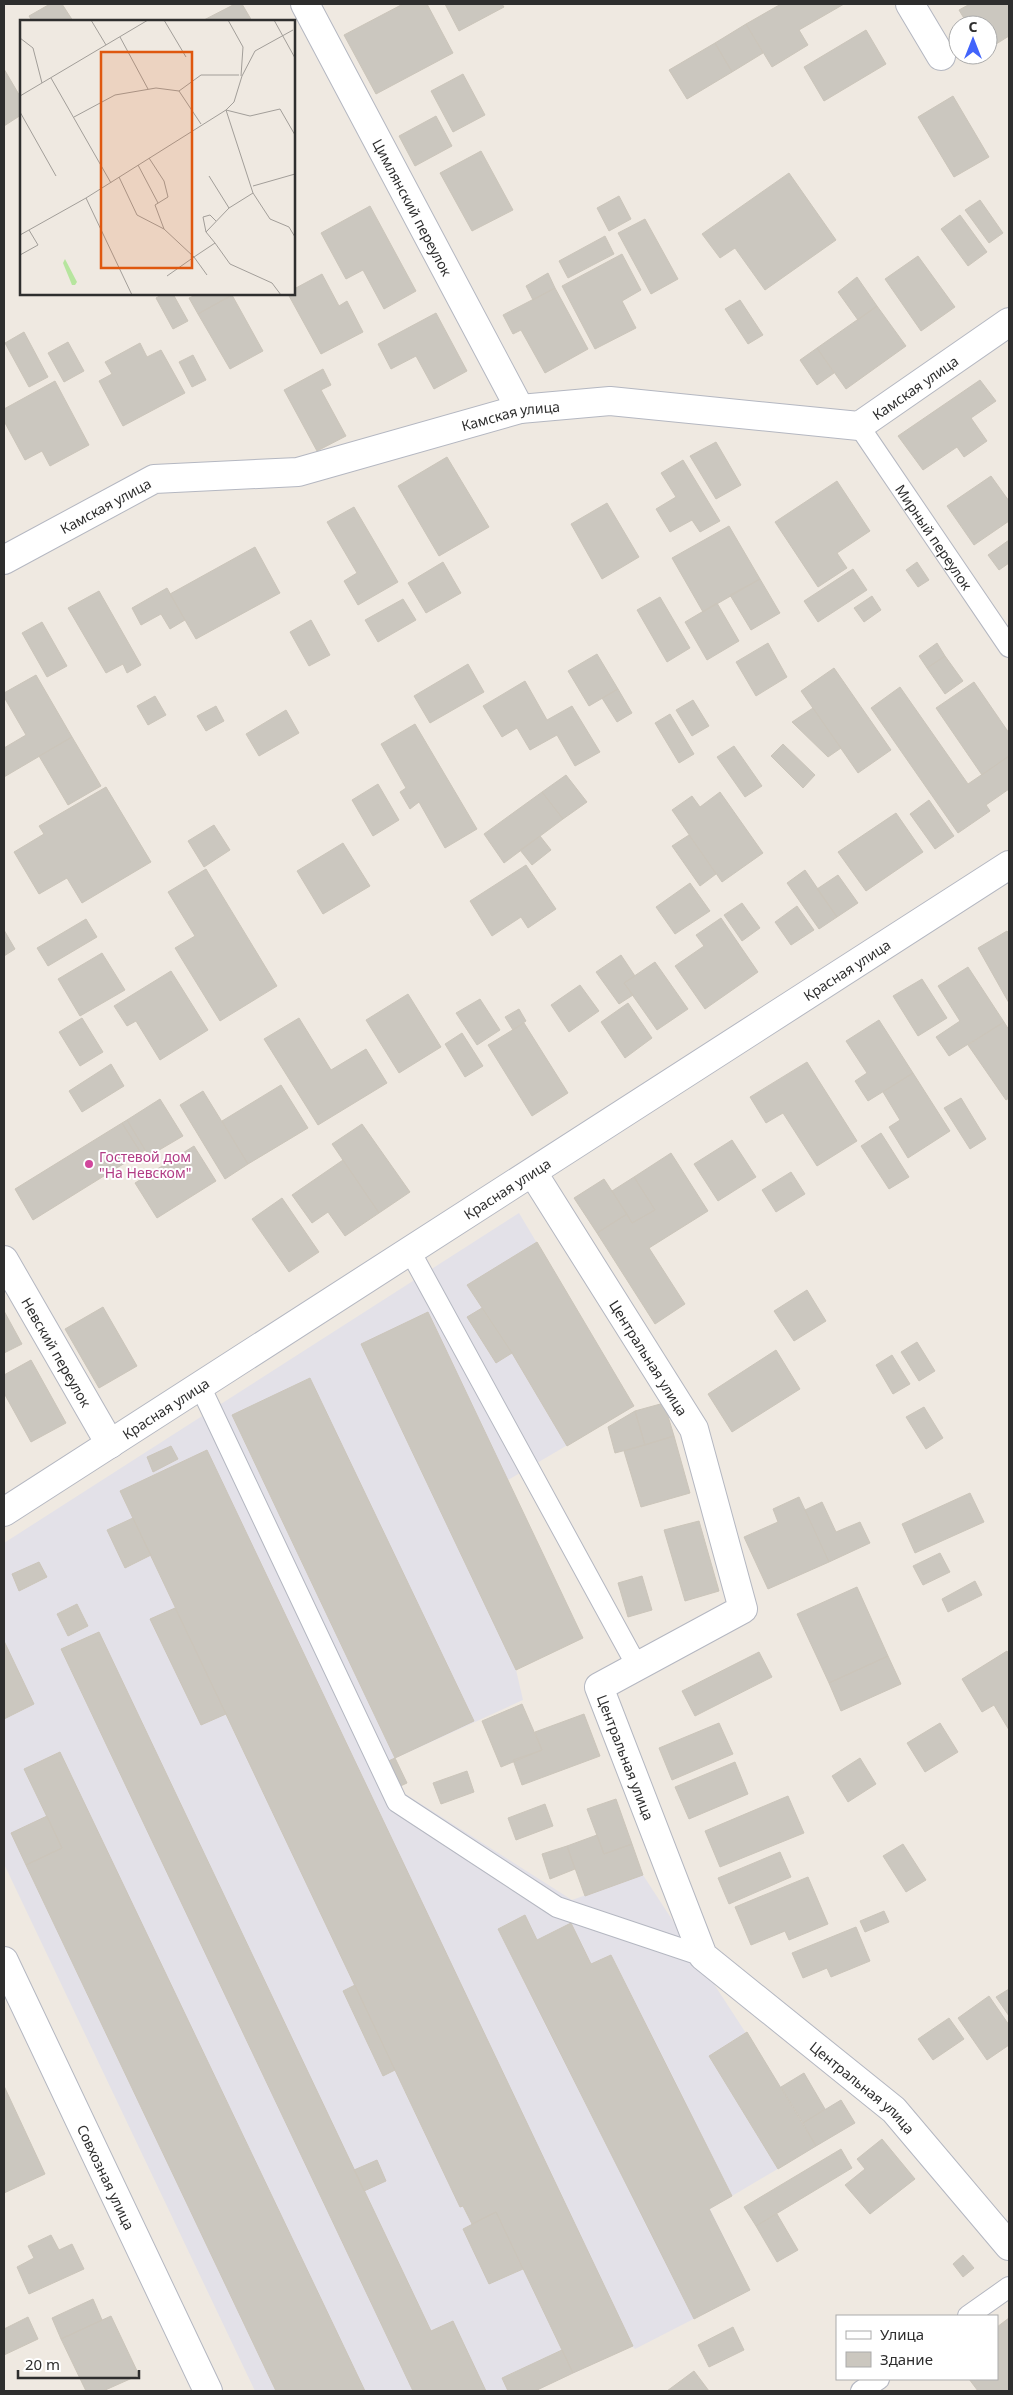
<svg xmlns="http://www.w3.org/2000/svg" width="1013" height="2395" font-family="'Noto Sans',sans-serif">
<rect width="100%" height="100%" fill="#efe9e1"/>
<path fill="#e3e1e8" d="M519,1213L634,1406L508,1480L516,1670L523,1700L385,1763L396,1788L572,1900L643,1875L781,2087L804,2073L825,2109L841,2100L855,2123L710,2209L750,2290L635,2349L632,2346L535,2391H255L4,1864V1543Z"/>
<path fill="#cbc7bf" stroke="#cbc5ba" d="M50,4H62L73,21H32L29,16Z
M235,4H242L252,21H202Z
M403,4H427L453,53L376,94L344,35Z
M445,4H502L504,7L459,31Z
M781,4H844L799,30L808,45L772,67L746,24Z
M970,4H1009V36L988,49V25H968L959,10Z
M746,24L763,53L732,72L715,43Z
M866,30L886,64L824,101L804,67Z
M715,43L732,72L687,99L669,70Z
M4,69L21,98V115L4,126Z
M463,74L485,115L453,132L431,91Z
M953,96L989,157L954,177L918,117Z
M436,116L452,146L415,166L399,136Z
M481,151L513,210L472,231L440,173Z
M789,173L836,240L765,290L735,248L720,258L702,234Z
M619,196L631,219L609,231L597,208Z
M980,200L1003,233L989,243L965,210Z
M370,206L416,291L384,309L363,270L346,279L321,233Z
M960,215L987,252L968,266L941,229Z
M645,219L678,279L651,294L618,233Z
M605,236L614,254L568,278L559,261Z
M622,254L641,290L622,301L636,328L595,349L562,286Z
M918,256L955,307L921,331L885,279Z
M548,273L555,288L533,300L526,286Z
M322,274L339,306L347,301L363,332L321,354L288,294H294V289Z
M857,277L877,306L858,320L838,292Z
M555,288L588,349L545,373L521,330L513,334L503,315Z
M163,294H173L188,321L173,329L156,298Z
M198,294H231L232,295L198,314L189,298Z
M232,295L263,351L230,369L198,314Z
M740,300L763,335L748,344L725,309Z
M877,306L906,346L846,389L817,348Z
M436,313L467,371L434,389L416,356L391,369L378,344Z
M24,332L48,377L29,387L5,343Z
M68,342L84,371L64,382L48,353Z
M140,343L147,357L161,350L185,393L123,426L99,381L112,374L105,362Z
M817,348L834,373L817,385L800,360Z
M193,355L206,380L192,387L179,362Z
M323,369L331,385L321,390L346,436L317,451L284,390Z
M980,380L996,401L971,418L987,441L964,457L957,447L923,470L898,436Z
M55,381L89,445L50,466L42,451L25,460L4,421V409Z
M716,442L741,485L716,499L690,456Z
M447,457L489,527L439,556L398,486Z
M683,460L720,521L700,532L692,520L670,532L656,509L676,497L661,473Z
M991,476L1009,501V521L974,545L947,506Z
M837,481L870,531L837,553L847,568L818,587L775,522Z
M607,503L639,557L602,579L571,524Z
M354,507L398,582L358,605L344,581L357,573L327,522Z
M729,526L760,579L703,612L672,558Z
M1009,540V563L999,570L988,555Z
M255,547L280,593L196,639L170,594Z
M443,562L461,593L426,613L408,583Z
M917,562L929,580L918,587L906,570Z
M853,569L867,590L818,622L804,601Z
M760,579L780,613L751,630L730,595Z
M167,588L185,620L170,629L161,614L141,625L132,608Z
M99,591L141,665L127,673L123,664L106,673L68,608Z
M872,596L881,610L864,622L854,608Z
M660,597L690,648L667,662L637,610Z
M403,599L416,620L378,642L365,620Z
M717,603L739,641L707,660L685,622Z
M311,620L330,655L309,666L290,632Z
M42,622L67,666L47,677L22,633Z
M768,643L787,677L756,696L736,662Z
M937,643L945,656L927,668L919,656Z
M597,654L618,689L589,706L568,671Z
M945,656L963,681L945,694L927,668Z
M468,664L484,692L430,723L414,696Z
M834,668L891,750L858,773L801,691Z
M36,675L72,737L4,777V748L26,735L4,697V693Z
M525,681L547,720L572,706L600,752L575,766L557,735L530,750L517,728L502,737L483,706Z
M974,682L1009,733V756L982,775L936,708Z
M900,687L968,784L1009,756V789L986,805L990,811L958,833L871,708Z
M618,689L632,713L617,722L602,698Z
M155,696L166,715L148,725L137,706Z
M693,700L709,726L692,736L676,710Z
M216,706L224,721L206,731L197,716Z
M813,708L841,748L828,757L792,722Z
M286,710L299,733L259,756L246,734Z
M670,714L694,754L679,763L655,723Z
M415,724L477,829L445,848L419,802L410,809L400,792L406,788L381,744Z
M72,737L101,786L68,805L39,756Z
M783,744L815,775L803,788L771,756Z
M734,746L762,786L745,797L717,757Z
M566,775L587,802L563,819L542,792Z
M378,784L399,820L373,836L352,800Z
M106,787L151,862L82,903L67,878L39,894L14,852L44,834L39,826Z
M542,792L563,819L504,863L484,834Z
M720,792L763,853L722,882L672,810L692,796L700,807Z
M929,800L954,836L935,849L910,814Z
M896,813L923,852L866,891L838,852Z
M214,825L230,850L204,867L188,841Z
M689,835L716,874L700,886L672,846Z
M540,836L551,850L532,865L520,850Z
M343,843L370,886L323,914L297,871Z
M526,865L556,909L528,928L521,917L492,936L470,901Z
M206,869L277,986L220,1021L175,948L195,936L168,892Z
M805,870L837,917L819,929L787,883Z
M838,875L858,903L837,917L817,889Z
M690,883L710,911L675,934L656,907Z
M742,903L760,928L742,941L724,915Z
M797,906L814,930L791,945L775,922Z
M721,918L758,972L705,1009L675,966L704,946L696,935Z
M86,919L97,937L48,966L37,948Z
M4,930L15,949L4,956Z
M1007,931L1009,934V1003L978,948Z
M102,953L125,990L80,1016L58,979Z
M621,955L635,976L624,983L633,995L619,1004L596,972Z
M655,962L688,1009L657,1030L624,983Z
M968,967L1004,1022L949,1056L936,1037L960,1021L938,986Z
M171,971L208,1030L160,1060L136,1021L127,1026L114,1006Z
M922,979L947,1018L918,1036L893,996Z
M580,985L599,1011L569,1032L551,1005Z
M408,994L441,1047L399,1073L366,1020Z
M480,999L500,1030L477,1045L456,1013Z
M628,1003L652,1038L625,1058L601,1022Z
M519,1009L526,1021L513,1030L505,1017Z
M82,1018L103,1052L80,1066L59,1032Z
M299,1018L331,1070L366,1049L387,1083L318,1125L264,1039Z
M879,1020L913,1073L868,1101L855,1081L867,1073L846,1041Z
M1004,1022L1009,1030V1098L1006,1100L968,1045Z
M524,1023L568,1093L532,1116L488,1045Z
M462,1033L483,1066L465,1077L445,1044Z
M807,1062L857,1141L817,1166L783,1113L766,1123L750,1097Z
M111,1064L124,1086L82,1112L69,1091Z
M913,1073L950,1131L908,1158L889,1127L900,1120L883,1092Z
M281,1085L308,1128L248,1164L222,1121Z
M203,1091L248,1164L225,1179L180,1105Z
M961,1098L986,1139L970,1149L944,1108Z
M160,1099L183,1136L149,1156L127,1120Z
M127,1120L145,1150L141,1153L122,1123Z
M122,1123L141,1153L33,1220L15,1189Z
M362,1124L410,1192L379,1213L332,1144Z
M881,1133L909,1177L889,1189L861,1146Z
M732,1140L756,1177L718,1201L694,1164Z
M194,1146L216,1181L157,1218L135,1183Z
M671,1153L708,1211L649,1248L685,1304L655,1324L597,1233L627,1214L632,1223L655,1210L634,1177Z
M343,1160L379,1213L345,1236L328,1212L312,1223L292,1195Z
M791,1172L805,1194L776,1212L762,1190Z
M634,1177L655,1210L632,1223L612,1191Z
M604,1179L627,1214L597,1233L574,1198Z
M282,1198L319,1252L289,1272L252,1219Z
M537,1242L634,1406L567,1446L512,1353L467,1285Z
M807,1290L826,1321L794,1341L774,1311Z
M103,1307L137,1366L99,1388L65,1329Z
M482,1308L512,1353L496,1363L467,1317Z
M4,1311L22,1344L4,1353Z
M428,1312L583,1638L516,1670L361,1344Z
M917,1342L935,1371L919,1381L901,1352Z
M776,1350L800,1389L732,1432L708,1394Z
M892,1355L910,1384L893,1394L876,1365Z
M31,1360L66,1423L31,1442L4,1393V1375Z
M310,1378L474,1721L395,1758L232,1415Z
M664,1403L674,1436L645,1445L635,1411Z
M924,1407L943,1438L926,1449L906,1417Z
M635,1411L645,1445L615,1453L608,1427Z
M674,1436L690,1493L641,1507L624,1451Z
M171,1446L178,1459L153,1472L147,1457Z
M207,1450L633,2346L573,2373L496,2212L472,2224L463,2206L460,2207L120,1491Z
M970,1493L984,1522L915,1553L902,1524Z
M799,1497L829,1562L768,1589L744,1537L778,1522L773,1509Z
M822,1502L836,1532L860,1522L870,1543L829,1562L805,1510Z
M133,1518L151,1555L125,1568L107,1530Z
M699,1521L719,1591L685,1601L664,1530Z
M940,1553L950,1572L923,1585L913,1566Z
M39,1562L47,1577L19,1591L12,1574Z
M642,1576L652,1610L628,1617L618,1583Z
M975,1581L982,1595L948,1612L942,1599Z
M857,1587L888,1656L829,1683L797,1614Z
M77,1604L88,1626L68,1636L57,1614Z
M175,1608L226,1714L201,1725L150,1619Z
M99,1632L431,2331L453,2321L486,2391H413L61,1649Z
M4,1641L34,1704L4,1719Z
M1007,1651L1009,1655V1730L994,1705L982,1712L962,1679Z
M759,1652L772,1677L695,1716L682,1691Z
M888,1656L901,1684L841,1711L829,1683Z
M522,1704L542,1750L501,1767L482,1721Z
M584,1714L600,1756L522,1785L513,1760L542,1750L535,1732Z
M719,1723L733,1754L672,1780L659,1748Z
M940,1723L958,1752L925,1772L907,1743Z
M60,1752L365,2391H276L26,1865L62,1848L24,1769Z
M395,1758L407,1783L396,1788L384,1763Z
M860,1758L876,1784L848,1802L832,1776Z
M735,1762L748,1794L689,1819L675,1787Z
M467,1771L474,1792L441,1804L433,1783Z
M788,1796L804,1833L720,1867L705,1831Z
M616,1799L632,1844L604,1854L587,1809Z
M545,1804L553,1826L516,1840L508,1818Z
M47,1816L62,1848L26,1865L11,1833Z
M597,1835L604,1854L632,1844L643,1875L585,1896L567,1846Z
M903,1844L926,1880L906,1892L883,1856Z
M567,1846L575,1869L550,1879L542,1854Z
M780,1852L791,1877L729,1904L718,1878Z
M808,1877L828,1924L789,1940L785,1931L751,1945L735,1907Z
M884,1911L889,1922L865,1932L860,1921Z
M525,1915L537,1940L571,1923L591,1964L611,1955L732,2196L709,2209L750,2290L694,2319L498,1929Z
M856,1927L870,1961L831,1977L827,1968L803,1978L792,1953Z
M355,1985L395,2070L383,2076L343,1991Z
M1009,1989V2016L996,1997Z
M989,1996L1009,2025V2045L987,2060L958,2018Z
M949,2018L964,2039L933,2060L918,2039Z
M747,2032L816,2146L778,2169L709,2056Z
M804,2073L825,2109L803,2123L781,2087Z
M4,2086L45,2174L4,2193Z
M841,2100L855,2123L816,2146L803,2123Z
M882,2139L915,2179L870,2214L845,2185L865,2169L857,2159Z
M841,2149L852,2168L756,2226L744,2207Z
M377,2160L386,2181L364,2191L354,2170Z
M496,2212L523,2269L489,2284L463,2229Z
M777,2214L798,2250L777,2262L756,2226Z
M51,2235L59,2250L72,2244L84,2269L29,2294L17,2267L34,2258L28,2246Z
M963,2255L974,2268L963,2277L953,2264Z
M93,2299L102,2320L61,2339L52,2318Z
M111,2316L139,2375L103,2391H86L61,2339Z
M28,2317L38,2339L4,2355V2329Z
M1009,2318V2391H978L969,2379H997V2327Z
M733,2327L744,2350L709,2367L698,2345Z
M562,2350L573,2373L535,2391H508L502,2378Z
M694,2371L709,2391H667Z"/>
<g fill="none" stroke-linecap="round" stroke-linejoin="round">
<defs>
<g id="lane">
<path id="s1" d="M859,426L1009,647"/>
<path d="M410,1251L637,1666"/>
<path d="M201,1388L397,1802L557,1907L703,1956"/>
<path d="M968,2316L1009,2287"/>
<path d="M861,2391L879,2379"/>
</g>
<g id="street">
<path id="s2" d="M305,4L520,409"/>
<path d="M910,4L941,56"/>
<path id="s3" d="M4,560L154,479L298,472L520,409L610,401L859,426L1009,322"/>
<path id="s4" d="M533,1173L694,1429L743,1609L599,1687L703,1956L894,2110L1009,2246"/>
<path id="s5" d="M4,1260L110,1444"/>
<path id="s6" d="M4,1512L1009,865"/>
<path id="s7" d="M4,1961L208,2391"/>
</g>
</defs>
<use href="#lane" stroke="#b4b7c1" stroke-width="22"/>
<use href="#street" stroke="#b4b7c1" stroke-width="30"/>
<use href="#lane" stroke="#fff" stroke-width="20"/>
<use href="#street" stroke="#fff" stroke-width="28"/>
</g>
<circle fill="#d1479c" stroke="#fff" stroke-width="2" cx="89" cy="1164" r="5"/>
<g text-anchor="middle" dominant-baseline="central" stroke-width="4" stroke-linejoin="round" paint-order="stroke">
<g font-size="14" fill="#2e2e2e" stroke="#fff">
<text stroke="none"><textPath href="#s2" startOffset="230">Цимлянский переулок</textPath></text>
<text stroke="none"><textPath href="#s3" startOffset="954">Камская улица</textPath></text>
<text stroke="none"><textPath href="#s3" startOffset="535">Камская улица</textPath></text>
<text stroke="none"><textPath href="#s3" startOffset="115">Камская улица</textPath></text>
<text stroke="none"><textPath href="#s1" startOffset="134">Мирный переулок</textPath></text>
<text stroke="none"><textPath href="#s6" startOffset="1002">Красная улица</textPath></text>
<text stroke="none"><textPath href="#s6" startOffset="598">Красная улица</textPath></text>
<text stroke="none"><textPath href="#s5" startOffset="106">Невский переулок</textPath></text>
<text stroke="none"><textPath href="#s4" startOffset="218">Центральная улица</textPath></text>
<text stroke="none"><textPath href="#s6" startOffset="192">Красная улица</textPath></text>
<text stroke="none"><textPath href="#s4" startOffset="728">Центральная улица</textPath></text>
<text stroke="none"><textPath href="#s4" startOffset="1148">Центральная улица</textPath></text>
<text stroke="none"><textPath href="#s7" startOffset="239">Совхозная улица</textPath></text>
</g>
<g font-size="14" fill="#b23c85" stroke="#fff" text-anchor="start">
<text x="99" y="1156">Гостевой дом<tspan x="99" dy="16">"На Невском"</tspan></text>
</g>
</g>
<g transform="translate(20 20)">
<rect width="275" height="275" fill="#efe9e1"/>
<path d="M45,239L57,262L55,265H52L43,243Z" fill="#b6e59e"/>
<path fill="none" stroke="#a29e99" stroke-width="1" d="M71,0L86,25M144,0L166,37M208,0L223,27L221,56M254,0L275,38M100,17L128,69M0,18L13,28L22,63M31,58L91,163M159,71L181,104M0,76L128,0M206,90L233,173L250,199L269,207L275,217M206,90L230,96L260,89L275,115M0,92L36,156M54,97L95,75L136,68L159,71L181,55H219M129,138L144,161L148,177L135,185L144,209L174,237L195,223L210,244L252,263L261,275M118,145L138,183M189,156L209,188M99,157L117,195L144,209M233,166L275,154M66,178L112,275M186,212L183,197L190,195L196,201M0,215L66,178L206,90L214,82L222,56L235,31L273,10M195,223L186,212L209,188L233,173M0,235L18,225L9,210M147,256L174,237L187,255"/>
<path fill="#df570e" fill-opacity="0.15" stroke="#df570e" stroke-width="2.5" d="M81,32H172V248H81Z"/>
<rect width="275" height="275" fill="none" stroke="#2e2e2e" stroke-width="2.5"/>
</g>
<rect width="1013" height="2395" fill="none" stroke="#2e2e2e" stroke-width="10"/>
<rect x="836" y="2315" width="162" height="65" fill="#ffffff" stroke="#ababab"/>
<rect x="846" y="2331" width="25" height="8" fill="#ffffff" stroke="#ababab"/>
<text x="880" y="2340" font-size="15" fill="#2e2e2e">Улица</text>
<rect x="846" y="2352" width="25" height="15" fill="#cbc7bf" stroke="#ababab"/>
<text x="880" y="2365" font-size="15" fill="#2e2e2e">Здание</text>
<g transform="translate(973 40)"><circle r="24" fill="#ffffff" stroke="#ababab"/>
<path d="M0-4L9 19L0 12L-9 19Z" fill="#4264fb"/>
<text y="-8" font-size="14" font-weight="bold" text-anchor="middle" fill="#2e2e2e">С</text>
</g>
<path d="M18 2370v8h121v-8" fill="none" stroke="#2e2e2e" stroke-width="2.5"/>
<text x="25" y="2370" font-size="15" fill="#2e2e2e" stroke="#ffffff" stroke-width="4" paint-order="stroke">20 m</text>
</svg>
